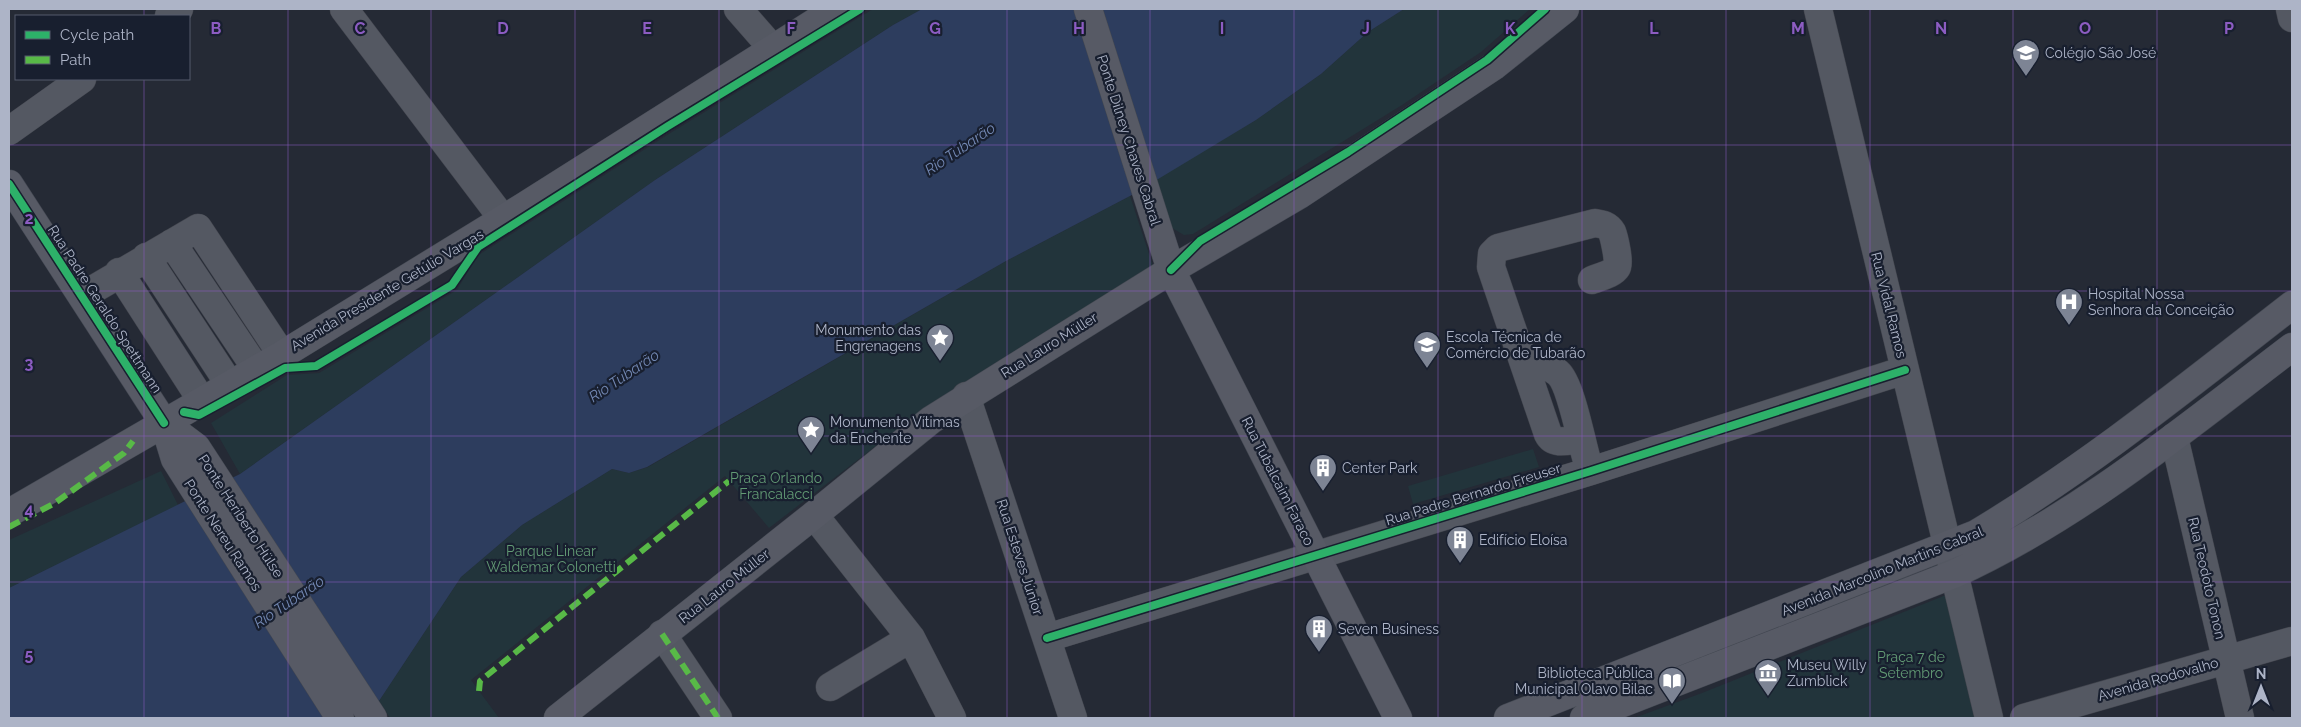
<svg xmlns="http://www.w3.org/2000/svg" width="2301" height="727" font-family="Raleway,sans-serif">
<rect width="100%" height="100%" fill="#252a35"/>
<path fill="#22343b" d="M873,9H922L893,25L655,180L240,474L211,423L287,375L319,373L457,290L477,256L672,132Z
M1404,9H1530L1481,52L1402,105L1193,234L1184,235L1172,228L1154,180L1256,120L1321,74L1368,32Z
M1130,196L1153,266L932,403L769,528L725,476L471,680L499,718H390L379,701L461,577L522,525L612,469L629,473L648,467L1006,261Z
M1533,449L1539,467L1413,504L1408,486Z
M161,471L178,505L9,588V540Z
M1946,595L1981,718H1634L1702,693Z"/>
<path fill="#2d3d5e" d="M922,9H1404L1368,32L1321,74L1256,120L1130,196L1006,261L647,467L629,473L612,469L522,525L461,577L379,701L351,718H9V588L240,474L655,180L893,25Z"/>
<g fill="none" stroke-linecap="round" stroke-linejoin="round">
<defs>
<path id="minor" d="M344,9L503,219
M738,9L773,49
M1818,9L1989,718
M2290,9L2292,18
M169,16L179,9
M9,131L82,79
M172,243L257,370
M146,257L230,385
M119,272L202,401
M82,296L198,228L282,355
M1522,358C1534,362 1548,364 1558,373C1570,383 1581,439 1586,457
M966,396L1073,718
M2174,437L2240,718
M1580,439C1570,440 1554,446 1548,434L1491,267L1492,254L1498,248L1595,223C1602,224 1608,225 1612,232C1614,237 1620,263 1617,267C1613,274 1599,277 1592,280
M814,515L911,638L952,718
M662,634L718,718
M1047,638L1591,471L1905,370
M830,687L911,638
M2024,718L2292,641"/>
<path id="major" d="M1088,9L1171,270L1398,718
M9,184L164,423L175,459L340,718
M164,423L196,447L373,718
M9,513L282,355L523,207L836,9
M558,718L814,515L931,420L1171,270L1299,195L1494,66L1565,9
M1508,718L1976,534C2088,467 2189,385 2292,305
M1584,718L1954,574C2079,517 2184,429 2292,347"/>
</defs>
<use href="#minor" stroke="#41444d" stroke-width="29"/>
<use href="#major" stroke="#424751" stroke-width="29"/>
<use href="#minor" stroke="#545862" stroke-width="28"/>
<use href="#major" stroke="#575a65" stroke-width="28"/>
<path stroke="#58b947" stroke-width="6" stroke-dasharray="12 6" stroke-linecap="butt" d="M9,527L55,503L124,453L133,441
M662,634L718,718
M479,691L480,681L729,481"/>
<defs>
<path id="cycleway" d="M9,184L164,423
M1171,270L1200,241L1348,152L1487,60L1545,9
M184,412L199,415L285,368L316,366L452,285L478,247L668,126L860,9
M1047,638L1591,471L1905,370"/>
</defs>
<use href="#cycleway" stroke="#181f2f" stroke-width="11"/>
<use href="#cycleway" stroke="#2db169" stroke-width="8"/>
</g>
<path fill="none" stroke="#8c5cc2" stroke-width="1" stroke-opacity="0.55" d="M144,9V16M288,9V718M431,9V718M575,9V718M719,9V718M863,9V718M1007,9V718M1150,9V718M1294,9V718M1438,9V718M1582,9V718M1726,9V718M1870,9V718M2013,9V718M2157,9V718M144,79V718M9,145H2292M9,291H2292M9,436H2292M9,582H2292"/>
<defs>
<symbol id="school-pin" viewBox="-11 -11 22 30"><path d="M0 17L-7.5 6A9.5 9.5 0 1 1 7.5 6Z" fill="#7d8494" stroke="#181f2f"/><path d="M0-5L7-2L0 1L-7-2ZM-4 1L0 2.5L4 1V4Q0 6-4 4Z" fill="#fff"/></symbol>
<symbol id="hospital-pin" viewBox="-11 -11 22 30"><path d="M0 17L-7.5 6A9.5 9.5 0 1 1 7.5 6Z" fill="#7d8494" stroke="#181f2f"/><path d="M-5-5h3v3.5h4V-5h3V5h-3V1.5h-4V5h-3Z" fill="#fff"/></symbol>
<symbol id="sight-pin" viewBox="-11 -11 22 30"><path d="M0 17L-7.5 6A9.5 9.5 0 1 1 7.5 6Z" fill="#7d8494" stroke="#181f2f"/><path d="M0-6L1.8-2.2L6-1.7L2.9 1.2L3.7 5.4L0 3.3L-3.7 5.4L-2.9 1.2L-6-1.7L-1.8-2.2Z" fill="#fff"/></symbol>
<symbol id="university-pin" viewBox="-11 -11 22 30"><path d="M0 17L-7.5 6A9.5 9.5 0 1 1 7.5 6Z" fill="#7d8494" stroke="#181f2f"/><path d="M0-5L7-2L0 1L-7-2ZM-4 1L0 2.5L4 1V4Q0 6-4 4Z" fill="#fff"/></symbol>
<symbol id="building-pin" viewBox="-11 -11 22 30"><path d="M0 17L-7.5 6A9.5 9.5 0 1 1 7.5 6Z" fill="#7d8494" stroke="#181f2f"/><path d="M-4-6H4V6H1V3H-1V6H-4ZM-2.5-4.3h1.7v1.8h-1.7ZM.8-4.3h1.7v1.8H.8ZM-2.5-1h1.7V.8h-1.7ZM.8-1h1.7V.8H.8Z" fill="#fff"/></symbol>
<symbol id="museum-pin" viewBox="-11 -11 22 30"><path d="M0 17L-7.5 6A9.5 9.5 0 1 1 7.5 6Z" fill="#7d8494" stroke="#181f2f"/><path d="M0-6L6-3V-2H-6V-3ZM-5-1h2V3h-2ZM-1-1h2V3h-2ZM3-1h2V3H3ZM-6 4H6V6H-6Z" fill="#fff"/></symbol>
<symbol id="library-pin" viewBox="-11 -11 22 30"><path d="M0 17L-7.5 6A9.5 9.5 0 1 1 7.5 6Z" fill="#7d8494" stroke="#181f2f"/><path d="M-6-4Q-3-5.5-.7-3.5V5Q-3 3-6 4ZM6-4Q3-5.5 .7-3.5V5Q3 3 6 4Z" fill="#fff"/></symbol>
</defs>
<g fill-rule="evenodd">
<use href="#school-pin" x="2010" y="37" width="32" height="43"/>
<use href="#hospital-pin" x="2053" y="286" width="32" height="43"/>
<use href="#sight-pin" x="924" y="322" width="32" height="43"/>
<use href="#university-pin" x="1411" y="329" width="32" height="43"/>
<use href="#sight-pin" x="795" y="414" width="32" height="43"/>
<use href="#building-pin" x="1307" y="452" width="32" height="43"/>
<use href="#building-pin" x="1444" y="524" width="32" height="43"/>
<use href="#building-pin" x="1303" y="613" width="32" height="43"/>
<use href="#museum-pin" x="1752" y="657" width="32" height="43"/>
<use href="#library-pin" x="1656" y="665" width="32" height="43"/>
</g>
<g text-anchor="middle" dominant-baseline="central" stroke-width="4.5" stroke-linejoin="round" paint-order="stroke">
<g font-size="14" fill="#adb4c7" stroke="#181f2f" text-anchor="start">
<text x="2045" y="53">Colégio São José</text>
<text x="2088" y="294">Hospital Nossa<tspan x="2088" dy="16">Senhora da Conceição</tspan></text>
<text x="921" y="330" text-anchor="end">Monumento das<tspan x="921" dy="16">Engrenagens</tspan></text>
<text x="1446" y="337">Escola Técnica de<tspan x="1446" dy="16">Comércio de Tubarão</tspan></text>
<text x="830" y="422">Monumento Vítimas<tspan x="830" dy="16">da Enchente</tspan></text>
<text x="1342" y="468">Center Park</text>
<text x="1479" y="540">Edifício Eloísa</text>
<text x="1338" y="629">Seven Business</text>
<text x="1787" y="665">Museu Willy<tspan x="1787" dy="16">Zumblick</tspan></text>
<text x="1653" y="673" text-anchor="end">Biblioteca Pública<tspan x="1653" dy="16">Municipal Olavo Bilac</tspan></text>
</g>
<g font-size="14" fill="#adb4c7" stroke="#181f2f">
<text transform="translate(1129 140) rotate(72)">Ponte Dilney Chaves Cabral</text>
<text transform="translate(387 290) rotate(-31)">Avenida Presidente Getúlio Vargas</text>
<text transform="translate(1889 305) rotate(76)">Rua Vidal Ramos</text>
<text transform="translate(105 309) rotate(57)">Rua Padre Geraldo Spettmann</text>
<text transform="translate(1049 345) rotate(-32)">Rua Lauro Müller</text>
<text transform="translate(1278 481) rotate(63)">Rua Tubalcaim Faraco</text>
<text transform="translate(1473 494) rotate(-17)">Rua Padre Bernardo Freuser</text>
<text transform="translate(241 516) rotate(57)">Ponte Heriberto Hülse</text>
<text transform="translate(223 535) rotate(57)">Ponte Nereu Ramos</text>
<text transform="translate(1020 557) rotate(72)">Rua Esteves Júnior</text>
<text transform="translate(1882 571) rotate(-22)">Avenida Marcolino Martins Cabral</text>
<text transform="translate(2207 578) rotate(77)">Rua Teodoto Tonon</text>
<text transform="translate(724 586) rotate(-38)">Rua Lauro Müller</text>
<text transform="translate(2158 679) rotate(-16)">Avenida Rodovalho</text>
</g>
<g font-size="14" fill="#629a74" stroke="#181f2f">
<text x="776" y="478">Praça Orlando<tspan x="776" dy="16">Francalacci</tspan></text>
<text x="551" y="551">Parque Linear<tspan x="551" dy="16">Waldemar Colonetti</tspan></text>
<text x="1911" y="657">Praça 7 de<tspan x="1911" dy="16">Setembro</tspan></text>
</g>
<g font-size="15" font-style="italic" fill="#7287b2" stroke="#181f2f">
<text transform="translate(960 149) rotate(-34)">Rio Tubarão</text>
<text transform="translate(624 376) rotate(-34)">Rio Tubarão</text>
<text transform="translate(289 602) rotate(-34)">Rio Tubarão</text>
</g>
</g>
<g font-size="16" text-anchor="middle" font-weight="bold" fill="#8c5cc2" stroke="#181f2f" stroke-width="4.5" stroke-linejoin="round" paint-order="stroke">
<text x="216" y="34">B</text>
<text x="360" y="34">C</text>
<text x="503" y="34">D</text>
<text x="647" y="34">E</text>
<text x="791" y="34">F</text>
<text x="935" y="34">G</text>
<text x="1079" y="34">H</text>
<text x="1222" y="34">I</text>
<text x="1366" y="34">J</text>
<text x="1510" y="34">K</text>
<text x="1654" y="34">L</text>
<text x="1798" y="34">M</text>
<text x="1941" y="34">N</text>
<text x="2085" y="34">O</text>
<text x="2229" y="34">P</text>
<text x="29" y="224">2</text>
<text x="29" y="369">3</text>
<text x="29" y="515">4</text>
<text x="29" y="660">5</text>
</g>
<rect width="2301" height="727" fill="none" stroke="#adb4c7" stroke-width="20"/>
<rect x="15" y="15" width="175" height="65" fill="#181f2f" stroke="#545b6c"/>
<rect x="25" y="31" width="25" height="8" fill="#2db169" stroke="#545b6c"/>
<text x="60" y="40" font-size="15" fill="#adb4c7">Cycle path</text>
<rect x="25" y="56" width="25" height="8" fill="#58b947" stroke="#545b6c"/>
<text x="60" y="65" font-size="15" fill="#adb4c7">Path</text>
<g transform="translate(2261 687)" stroke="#181f2f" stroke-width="4" paint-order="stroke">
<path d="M0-4L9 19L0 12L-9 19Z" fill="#adb4c7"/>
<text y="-8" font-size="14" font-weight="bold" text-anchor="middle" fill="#adb4c7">N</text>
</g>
</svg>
